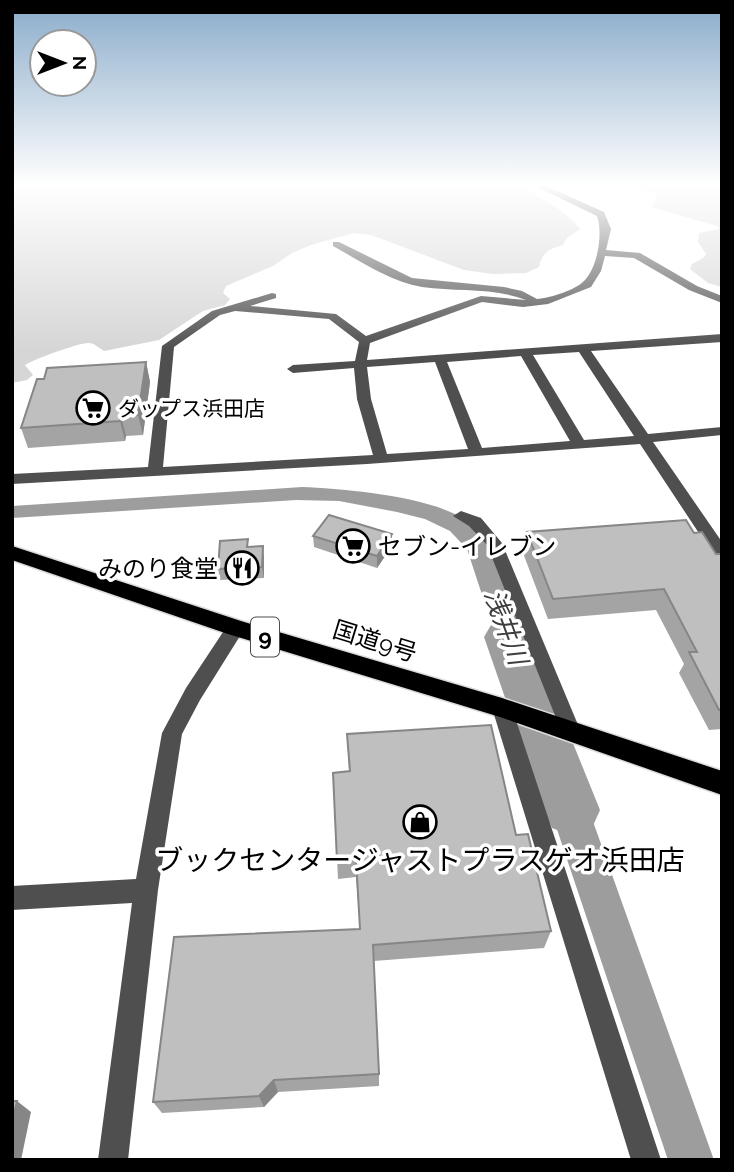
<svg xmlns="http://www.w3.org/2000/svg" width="734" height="1172" font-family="Raleway,'Noto Sans JP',sans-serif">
<rect width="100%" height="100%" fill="#fff"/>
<path fill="#d6d6d6" d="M12,185H512C533,192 567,211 580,229L567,238L563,245C549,249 542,252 539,267L526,273L493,274L464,270L371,235L353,233L311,245L292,253L273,266L226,286L223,293L230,299L225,305L203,311L159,340L104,351C99,348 94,343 89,343C80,342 32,360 25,365L33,375L27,380L12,383Z
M618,185H722V287L708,283L690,269L692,264L703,258L706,254L698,242L699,233L719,229L718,226L653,208V203L658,197L653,192Z"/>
<path fill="#9d9d9d" d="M302,487C345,489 432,496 467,521C477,529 484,539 491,550L550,700L512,686L467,549L450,531L425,519L397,512L339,501L296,500L12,518V506Z
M529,746L571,760L714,1160H668Z"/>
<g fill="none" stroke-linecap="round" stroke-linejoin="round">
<path fill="#9d9d9d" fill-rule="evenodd" d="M507,619L523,625L530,637L600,810L592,828L572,836L552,828L544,810L484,637L491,625Z"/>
<defs>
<path id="highway" d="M12,546L241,621L502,698L722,771V795L500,717L228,634L12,560Z"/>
</defs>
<use href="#highway" stroke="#dbdbdb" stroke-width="3"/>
<path fill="#4f4f4f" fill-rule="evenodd" d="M533,185H544L604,212L611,229L606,250L640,253L697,286L722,296V303L689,290L634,258L605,256L601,271L591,287L548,304L523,307L482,302L370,343L367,360L722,334V342L591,351L648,434L722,427V435L653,442L722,542V561L716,559L640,444L367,464L12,484V474L148,467L162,346L212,311L272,293L276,294V298L250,306L336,314L366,336L481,296L526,300C492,287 457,292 422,287C389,281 362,262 333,246V242H339L412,278L504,287L522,291L537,299C550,298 576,290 585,280C598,266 603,233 597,216ZM235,311L329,319L359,342L355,361L293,365L287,369L293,373L354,368L357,399L373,455L163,467L174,347L220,315ZM579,352L634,436L584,440L533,355ZM521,356L570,441L482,448L447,362ZM435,362L468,449L387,454L371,399L367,367Z
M461,511L481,518L502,543L581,732L578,738L571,741L564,738L487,545L469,526L453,516Z
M236,621L243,623L245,628L200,700L182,734L158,890L128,1160H98L132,903L12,910V886L136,879L162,733L186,688L229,623Z
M502,700L509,702L512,708L661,1160H631L492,708L495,702Z"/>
<use href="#highway" fill="#000" fill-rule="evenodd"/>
</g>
<path fill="#a4a4a4" d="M146,362L150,382L143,435L126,436L125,441L28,448L21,428L44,379Z
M527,532L694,533L716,554H722V729L709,730L679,673L684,664L656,610L548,619L523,553Z
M313,536L392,546L377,568L314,547Z
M264,557V578L220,580L218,569Z
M347,734L516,835L551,931L544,948L374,961L379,1074V1086L278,1092L264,1107L162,1113L153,1102L360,929L356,877L338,879L333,773L349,771Z"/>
<path fill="#868686" d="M146,362L150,382L143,435L138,415Z
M121,416L126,436L125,441L120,421Z
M392,534V546L377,568V556Z
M263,546L264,557V578L262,567Z
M274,1080L278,1092L264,1107L259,1096Z
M17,1101L31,1112L21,1160H12V1122Z"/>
<path fill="#bfbfbf" stroke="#868686" stroke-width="2" d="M146,362L138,415L121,416L120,421L21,428L37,379H44L47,368Z
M329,515L392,534L377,556L313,536Z
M686,520L694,533L702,532L716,554H722V710H719L689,652H697L664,589L553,599L527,532Z
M248,539L247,547L263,546L262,567L218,569L220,541Z
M491,725L516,835L528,834L551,931L373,945L379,1074L274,1080L259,1096L153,1102L174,937L360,929L356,859L337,861L333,773L350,771L347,734Z
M12,1101H17L12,1122Z"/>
<linearGradient id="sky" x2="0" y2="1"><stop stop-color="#8aabca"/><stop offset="0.53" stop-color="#fff"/><stop offset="1" stop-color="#fff" stop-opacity="0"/></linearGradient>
<rect width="734" height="349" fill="url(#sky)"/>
<defs>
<symbol id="supermarket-ring" viewBox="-11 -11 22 22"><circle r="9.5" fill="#fff" stroke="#000" stroke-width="1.5"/><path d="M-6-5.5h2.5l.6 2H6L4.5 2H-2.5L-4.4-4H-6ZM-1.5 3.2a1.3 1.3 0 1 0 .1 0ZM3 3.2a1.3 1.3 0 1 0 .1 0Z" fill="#000"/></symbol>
<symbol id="restaurant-ring" viewBox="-11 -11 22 22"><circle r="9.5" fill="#fff" stroke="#000" stroke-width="1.5"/><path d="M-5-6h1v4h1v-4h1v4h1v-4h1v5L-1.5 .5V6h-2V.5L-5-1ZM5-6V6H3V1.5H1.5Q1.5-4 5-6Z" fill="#000"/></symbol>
<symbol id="shop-ring" viewBox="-11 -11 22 22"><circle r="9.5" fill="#fff" stroke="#000" stroke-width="1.5"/><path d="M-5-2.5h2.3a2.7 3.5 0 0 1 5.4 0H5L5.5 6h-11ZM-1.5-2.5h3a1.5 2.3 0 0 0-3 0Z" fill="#000"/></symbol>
</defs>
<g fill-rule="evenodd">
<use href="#supermarket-ring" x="74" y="389" width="38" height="38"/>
<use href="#supermarket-ring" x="334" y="527" width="38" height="38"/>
<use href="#restaurant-ring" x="223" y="549" width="38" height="38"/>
<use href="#shop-ring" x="401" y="803" width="38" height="38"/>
</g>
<g text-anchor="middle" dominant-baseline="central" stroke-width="7" stroke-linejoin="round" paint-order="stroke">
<g font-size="21" fill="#000" stroke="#fff" text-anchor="start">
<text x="118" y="408">ダップス浜田店</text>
</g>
<rect fill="#fff" stroke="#4c4c4c" stroke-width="2" x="251" y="617.5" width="28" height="39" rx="5"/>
<g font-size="23" font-weight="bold" fill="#000">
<text x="265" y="637">9</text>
</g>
<g font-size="24" fill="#000" stroke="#fff" text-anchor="start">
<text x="378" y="546">セブン-イレブン</text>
<text x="218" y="568" text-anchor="end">みのり食堂</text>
</g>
<g font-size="24" fill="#000" stroke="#fff">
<text transform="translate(375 641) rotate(17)">国道9号</text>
</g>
<g font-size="26" font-style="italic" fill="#3e3e3e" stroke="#fff">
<text transform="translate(506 627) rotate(70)">浅井川</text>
</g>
<g font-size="28" fill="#000" stroke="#fff">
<text x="420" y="860">ブックセンタージャストプラスゲオ浜田店</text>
</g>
</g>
<rect width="734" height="1172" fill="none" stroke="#000000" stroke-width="28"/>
<g transform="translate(63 63) rotate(90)"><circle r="33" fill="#ffffff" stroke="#999999" stroke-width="2"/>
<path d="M0-5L12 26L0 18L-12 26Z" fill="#000000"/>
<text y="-10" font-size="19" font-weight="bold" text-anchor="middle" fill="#000000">N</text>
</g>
</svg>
